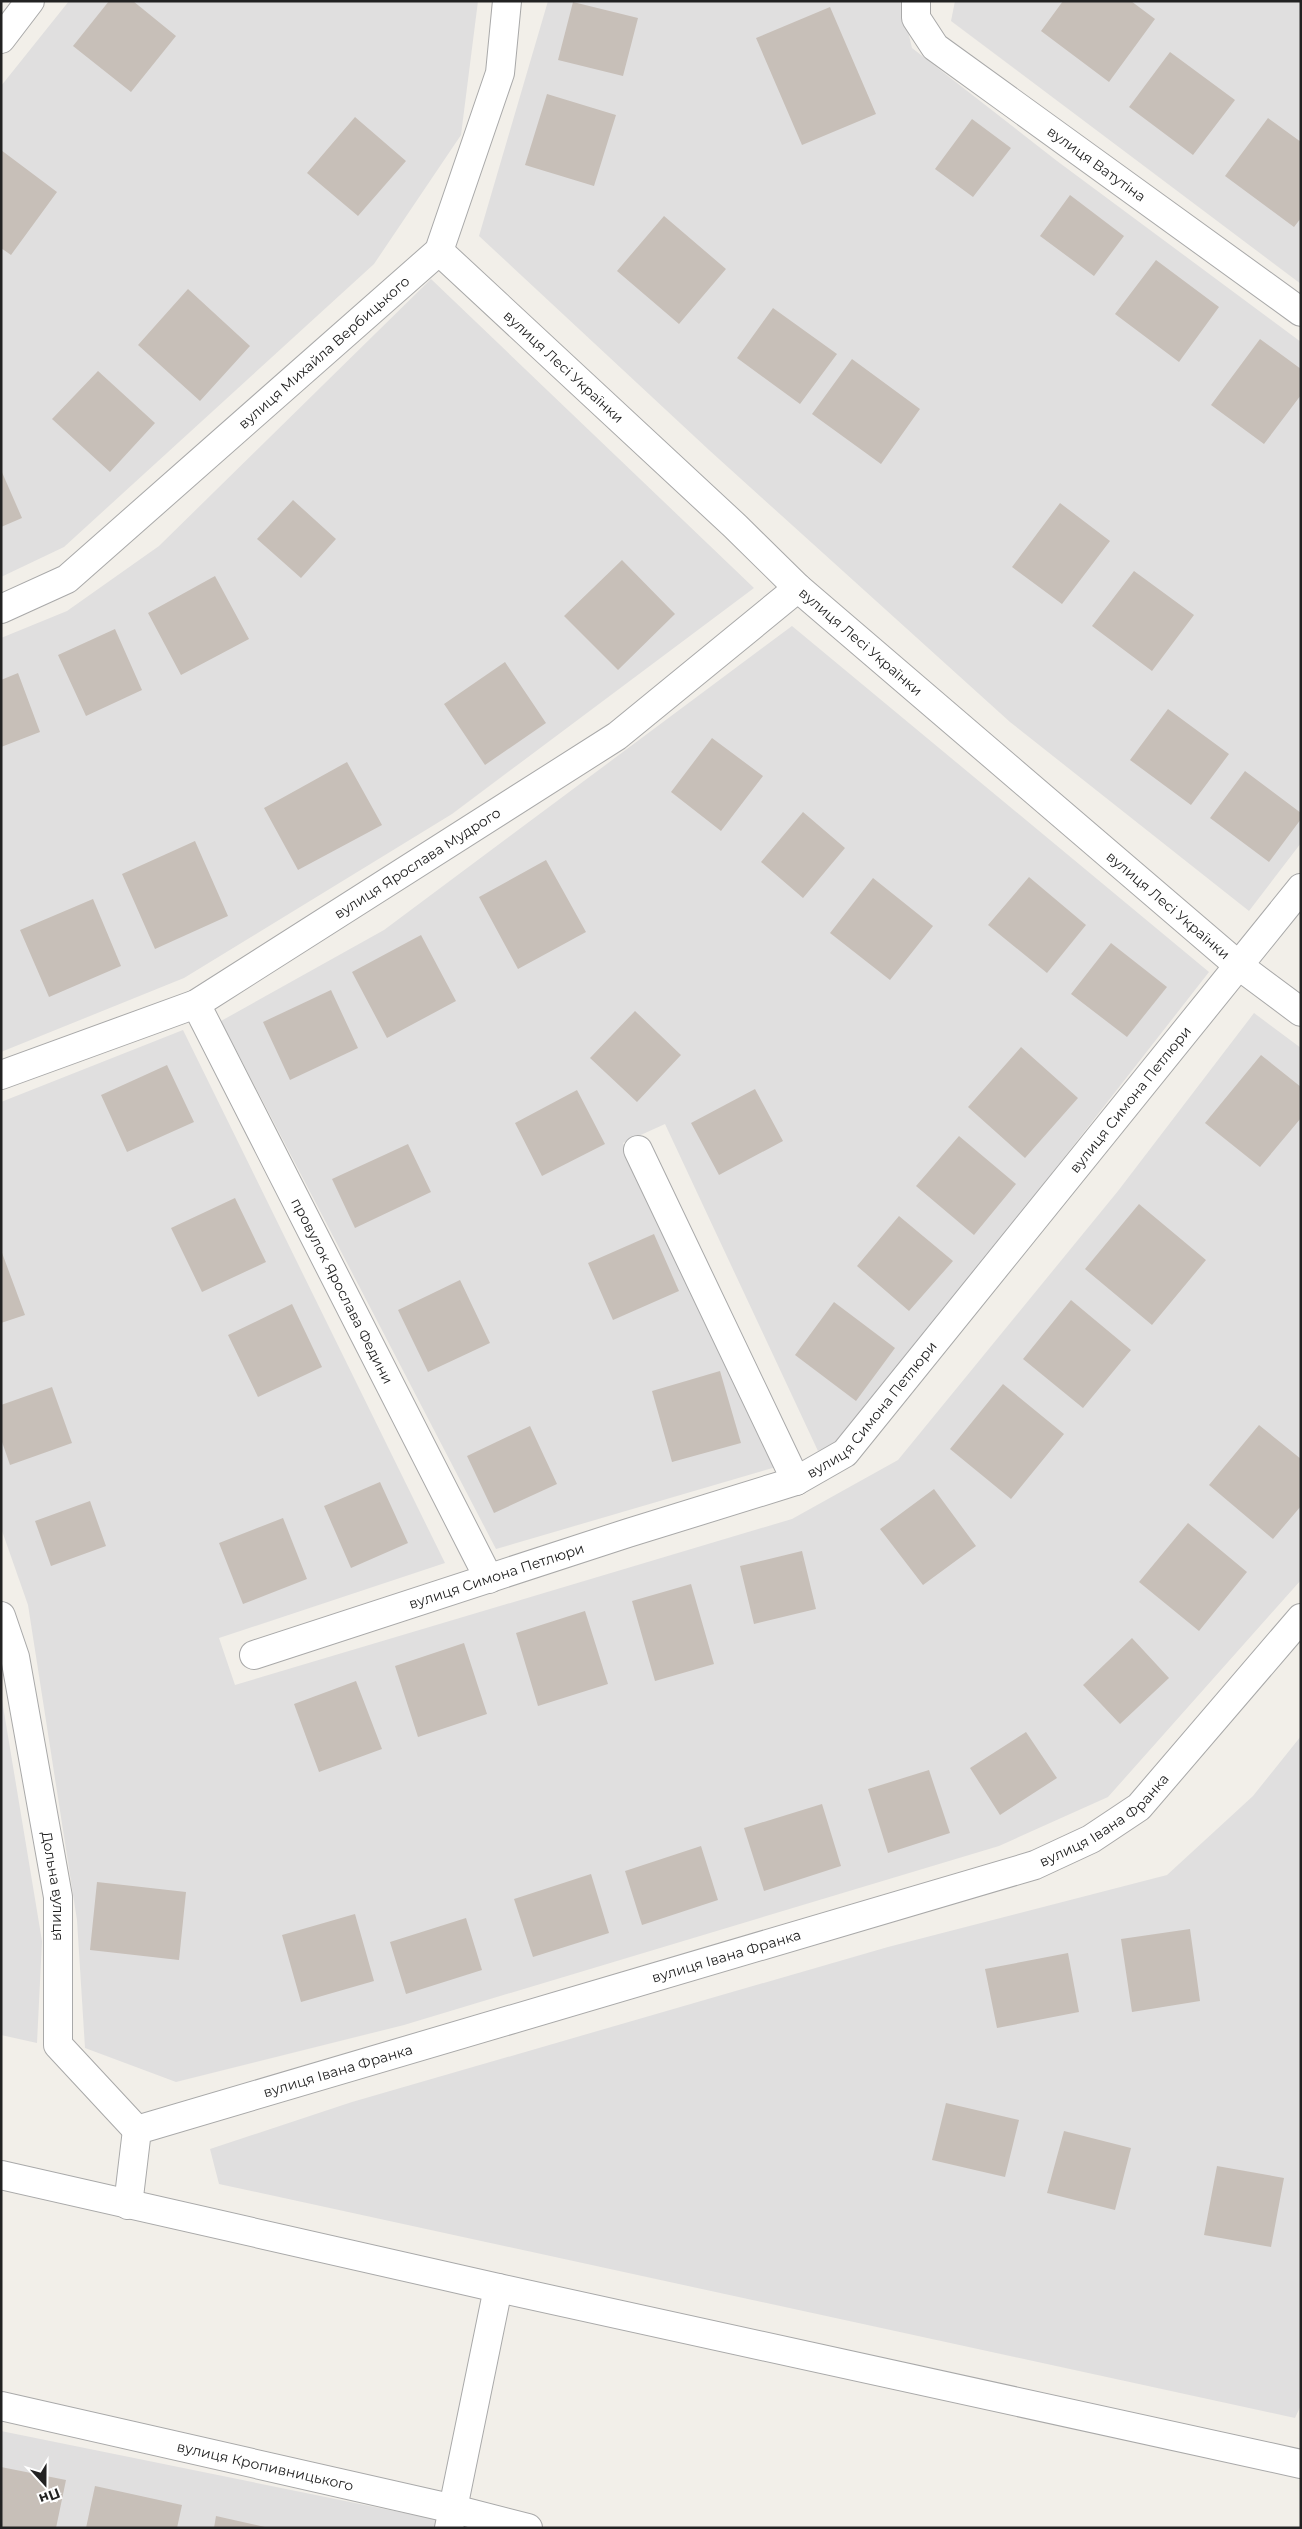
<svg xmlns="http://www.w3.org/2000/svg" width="1302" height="2529" font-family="Montserrat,sans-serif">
<rect width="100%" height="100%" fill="#f2efe9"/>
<path fill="#e0dfdf" d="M69,1H478L461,135L374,264L64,547L1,577V86Z
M548,1H901L912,48L1057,161L1301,342V843L1249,911L1010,722L709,450L479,236Z
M955,1H1301V284L951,21Z
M431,279L754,588L452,814L184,978L1,1052V638L67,611L159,546Z
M792,626L1209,972L844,1439L818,1451L665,1124L623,1143L776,1467L496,1549L221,1021L384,930Z
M1254,1013L1301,1048V1580L1108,1797L999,1846L404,2025L176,2082L85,2048L77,1920L28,1605L1,1528V1102L183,1030L445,1563L219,1638L235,1685L792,1519L898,1460L1118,1191Z
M1,1694L42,1941L37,2043L1,2035Z
M1301,1736V2405L1295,2418L219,2184L210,2149L352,2102L888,1947L1167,1875L1253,1796Z
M1,2431L439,2520L437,2528H1Z"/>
<path fill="#c7bfb8" d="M109,1H133L176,36L131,92L73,46Z
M1063,1H1131L1155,19L1109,82L1041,31Z
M573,2L638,18L623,76L558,60Z
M830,7L876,114L802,145L756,38Z
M1170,52L1235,100L1193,155L1129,107Z
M547,94L616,115L594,186L525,165Z
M355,117L406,161L358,216L307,173Z
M1268,118L1301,142V218L1294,227L1225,176Z
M972,119L1011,148L973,197L935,169Z
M1,150L57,192L11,255L1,248Z
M1070,195L1124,236L1094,276L1040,236Z
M664,216L726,269L679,324L617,271Z
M1156,260L1219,307L1179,362L1115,314Z
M188,289L250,346L200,401L138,345Z
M773,308L837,354L800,404L737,358Z
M1260,339L1301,369V395L1264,444L1211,405Z
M852,359L920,409L881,464L812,414Z
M98,371L155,423L110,472L52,419Z
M1,470L22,518L1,527Z
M293,500L336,539L301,578L257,539Z
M1060,503L1110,541L1062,604L1012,567Z
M622,560L675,614L618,670L564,616Z
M1134,571L1194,615L1152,671L1092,626Z
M215,576L249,639L181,675L148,613Z
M115,629L142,690L86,716L58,655Z
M505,662L546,723L485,765L444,704Z
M18,673L40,732L1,747V680Z
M1168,709L1229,754L1191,805L1130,760Z
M712,738L763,776L721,831L671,792Z
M347,762L382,825L298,870L264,808Z
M1245,771L1301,813V819L1269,862L1210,818Z
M803,812L845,848L803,898L761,862Z
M195,841L228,916L155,949L122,874Z
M546,860L586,932L518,969L479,897Z
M1029,877L1086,925L1047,973L988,925Z
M873,878L933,926L890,980L830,933Z
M93,899L121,966L49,997L20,930Z
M421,935L456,1001L387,1038L352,972Z
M1111,943L1167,987L1127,1037L1071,994Z
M331,990L358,1048L290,1080L263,1022Z
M635,1011L681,1055L637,1102L590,1058Z
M1021,1047L1078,1098L1025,1158L968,1107Z
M1261,1055L1301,1087V1118L1260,1167L1205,1123Z
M167,1065L194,1122L127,1152L101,1095Z
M755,1089L783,1141L719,1175L691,1123Z
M577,1090L605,1144L542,1176L515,1123Z
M959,1136L1016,1184L974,1235L916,1186Z
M408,1144L431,1192L355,1228L332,1179Z
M235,1198L266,1262L202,1292L171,1228Z
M1139,1204L1206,1260L1152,1325L1085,1269Z
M899,1216L953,1261L909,1311L857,1266Z
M654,1234L679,1291L613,1320L588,1263Z
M1,1250L25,1315L1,1323Z
M460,1280L490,1343L428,1372L398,1310Z
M1071,1300L1131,1350L1083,1408L1023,1359Z
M834,1302L895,1348L856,1401L795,1355Z
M292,1304L322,1367L258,1397L228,1335Z
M720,1371L741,1443L672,1462L652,1391Z
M1003,1384L1064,1434L1011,1499L950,1449Z
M52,1387L72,1443L10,1465L1,1439V1405Z
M1259,1425L1301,1459V1506L1273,1539L1209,1485Z
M530,1426L557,1484L494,1513L467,1456Z
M380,1482L408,1543L351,1568L324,1506Z
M934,1489L976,1546L923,1585L880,1529Z
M90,1501L106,1546L51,1566L35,1521Z
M283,1518L307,1579L243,1604L219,1543Z
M1188,1523L1247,1572L1199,1631L1139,1582Z
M802,1551L816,1609L754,1624L740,1566Z
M691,1584L714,1664L655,1681L632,1601Z
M585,1611L608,1684L538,1706L516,1633Z
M1132,1638L1169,1678L1120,1724L1083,1685Z
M464,1643L487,1714L418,1737L395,1666Z
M356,1681L382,1749L319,1772L294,1704Z
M1026,1732L1057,1778L1000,1815L970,1768Z
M929,1770L950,1833L888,1853L868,1789Z
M822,1804L841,1866L764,1891L744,1828Z
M701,1846L718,1900L642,1925L625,1871Z
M591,1874L609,1933L533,1957L514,1899Z
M97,1882L186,1892L179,1960L90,1950Z
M355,1914L374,1981L301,2002L282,1935Z
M466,1918L482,1970L406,1994L390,1942Z
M1190,1929L1200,2001L1132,2012L1121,1939Z
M1068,1953L1079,2012L997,2028L985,1969Z
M946,2103L1019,2120L1005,2177L932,2160Z
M1064,2131L1131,2148L1115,2210L1047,2193Z
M1217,2166L1284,2178L1271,2247L1204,2235Z
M1,2467L66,2480L56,2528H1Z
M95,2486L182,2505L177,2528H86Z
M216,2516L265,2527V2528H214Z"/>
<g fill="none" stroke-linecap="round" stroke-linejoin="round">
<defs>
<g id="minor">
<path id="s1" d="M916,1V18L935,47L1301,312"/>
<path d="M1,39L30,1"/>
<path id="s2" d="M439,251L735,526L798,588L1238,965L1301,1012"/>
<path id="s3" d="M1,609L67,579L439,251L500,73L507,1"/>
<path id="s4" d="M196,1004L489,1579"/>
<path id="s5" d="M1,1075L196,1004L617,736L798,588"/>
<path d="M638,1150L796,1481"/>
<path id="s6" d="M1,1616L15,1657L58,1897V2045L137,2130"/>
<path id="s7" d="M254,1655L628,1533L796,1481L845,1453L1301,888"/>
<path d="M1,2175L498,2288L1301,2464"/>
<path id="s8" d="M128,2205L137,2130L1035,1865L1091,1839L1139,1807L1301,1618"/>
<path id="s9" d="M1,2406L454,2509L528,2528"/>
<path d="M449,2528L498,2288"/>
</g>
</defs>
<use href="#minor" stroke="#a9a9a9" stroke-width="30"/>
<use href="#minor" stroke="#fff" stroke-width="28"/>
</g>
<g text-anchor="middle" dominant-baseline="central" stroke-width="5" stroke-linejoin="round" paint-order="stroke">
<g font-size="14" fill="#222" stroke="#fff">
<text stroke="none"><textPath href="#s1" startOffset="251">вулиця Ватутіна</textPath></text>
<text stroke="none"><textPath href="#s3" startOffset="415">вулиця Михайла Вербицького</textPath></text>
<text stroke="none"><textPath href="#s2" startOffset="170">вулиця Лесі Українки</textPath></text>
<text stroke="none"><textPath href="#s2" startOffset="575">вулиця Лесі Українки</textPath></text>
<text stroke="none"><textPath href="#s5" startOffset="470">вулиця Ярослава Мудрого</textPath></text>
<text stroke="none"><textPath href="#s2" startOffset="980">вулиця Лесі Українки</textPath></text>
<text stroke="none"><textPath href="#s7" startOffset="1080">вулиця Симона Петлюри</textPath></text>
<text stroke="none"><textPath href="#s4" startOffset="322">провулок Ярослава Федини</textPath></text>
<text stroke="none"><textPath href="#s7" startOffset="675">вулиця Симона Петлюри</textPath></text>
<text stroke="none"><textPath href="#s7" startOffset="255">вулиця Симона Петлюри</textPath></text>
<text stroke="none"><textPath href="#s8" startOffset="1095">вулиця Івана Франка</textPath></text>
<text stroke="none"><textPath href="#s6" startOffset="276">Дольна вулиця</textPath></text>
<text stroke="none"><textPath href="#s8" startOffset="690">вулиця Івана Франка</textPath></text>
<text stroke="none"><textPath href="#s8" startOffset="285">вулиця Івана Франка</textPath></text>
<text stroke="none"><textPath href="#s9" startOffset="271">вулиця Кропивницького</textPath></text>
</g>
</g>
<rect width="1302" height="2529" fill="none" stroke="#222222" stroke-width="5"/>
<g transform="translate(45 2484) rotate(159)" stroke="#ffffff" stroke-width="4" paint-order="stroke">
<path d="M0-4L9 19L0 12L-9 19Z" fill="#222222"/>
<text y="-8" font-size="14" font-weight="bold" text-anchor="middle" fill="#222222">Пн</text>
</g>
</svg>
